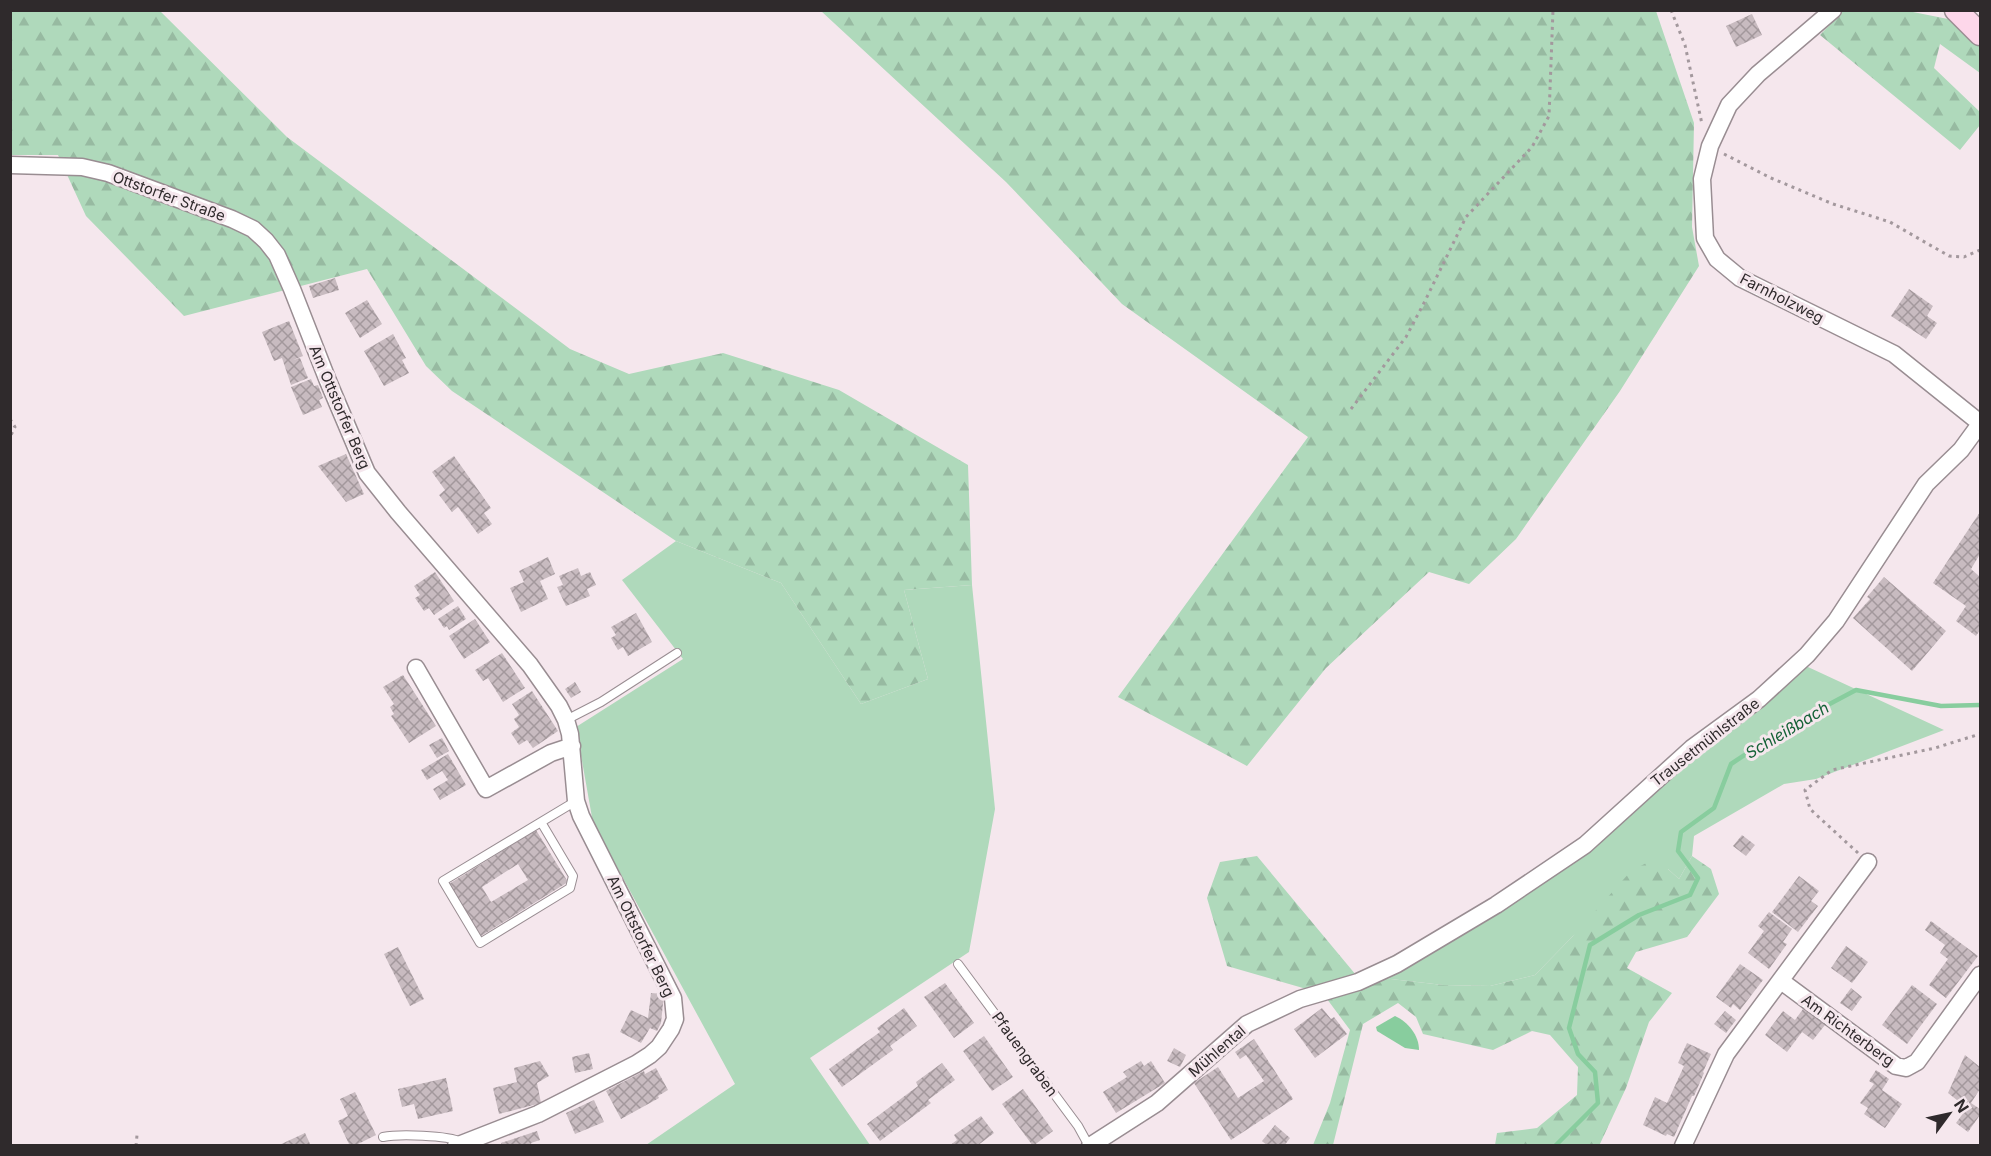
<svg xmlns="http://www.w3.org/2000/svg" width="1991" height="1156" font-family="Inter,sans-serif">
<defs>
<pattern id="forest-firs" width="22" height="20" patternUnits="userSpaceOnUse" patternTransform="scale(1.5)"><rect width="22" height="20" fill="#afd9bb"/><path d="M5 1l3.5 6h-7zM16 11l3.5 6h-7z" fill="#97baa1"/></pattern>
<pattern id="building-cross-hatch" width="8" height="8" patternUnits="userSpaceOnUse" patternTransform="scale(1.5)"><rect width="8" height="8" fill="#c8bbc0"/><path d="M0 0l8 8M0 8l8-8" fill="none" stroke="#a3989c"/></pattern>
</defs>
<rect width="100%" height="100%" fill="#f5e7ed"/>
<path fill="#afd9bb" d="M676,541L781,583L861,704L928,679L904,590L972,585L995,809L969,952L810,1058L870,1145H646L735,1084L593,823L576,727L683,659L622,580Z
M1795,661L1944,730L1816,779L1784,784L1694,836L1692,856L1679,879L1668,869L1573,936L1535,975L1490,986L1443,985L1356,975L1455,923L1584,841Z"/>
<path fill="url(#forest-firs)" d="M11,11H160L287,137L570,349L629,374L723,353L839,390L968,465L972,585L904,590L928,679L861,704L781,583L676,541L452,391L426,366L367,269L184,316L86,216L58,155H11Z
M821,11H1656L1694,123L1692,227L1699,266L1620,391L1516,539L1469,584L1429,572L1326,668L1247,766L1118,697L1308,437L1122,304L1006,182Z
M1843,11H1908L1953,20L1980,47V73L1940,44L1934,68L1980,112V125L1960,150L1820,35Z
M1257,856L1356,975L1443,985L1490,986L1535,975L1573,936L1631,871L1652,860L1668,869L1679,879L1692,856L1711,869L1719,894L1687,937L1636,952L1627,968L1672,993L1649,1022L1626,1088L1599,1146L1495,1145L1497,1133L1537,1128L1577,1095L1578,1067L1550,1035L1532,1031L1493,1050L1423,1034L1416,1017L1398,1003L1363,1024L1333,1145H1313L1330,1103L1350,1030L1327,999L1303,988L1227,966L1207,898L1220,862Z"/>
<path fill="#88cd9e" d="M1395,1016C1408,1022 1419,1035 1419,1050L1405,1048L1377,1031L1376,1027Z"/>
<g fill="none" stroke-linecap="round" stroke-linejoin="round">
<path stroke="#88cd9e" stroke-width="4.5" d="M1555,1146L1598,1103L1595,1072L1578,1054L1569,1028L1590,945L1639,915L1690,895L1698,878L1678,851L1681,832L1714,808L1731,764L1790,725L1856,690L1941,706L1980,705"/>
</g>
<path fill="url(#building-cross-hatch)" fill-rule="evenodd" d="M1752,14L1762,35L1736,47L1726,26Z
M335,278L339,290L313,298L309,286Z
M1909,289L1933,306L1927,316L1937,323L1926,339L1891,316Z
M367,300L382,324L360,338L345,313Z
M289,321L303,356L293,360L300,358L308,378L291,385L282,358L274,361L262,332Z
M393,334L406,358L402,360L409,373L384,386L364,351Z
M311,379L314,386L318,385L323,398L319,400L322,407L303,415L291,387Z
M346,454L364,494L346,502L318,466Z
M454,456L491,508L484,513L492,524L478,534L458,507L452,512L439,495L445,490L432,472Z
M1980,512V554L1971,569L1980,577V630L1976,636L1956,621L1966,606L1933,583Z
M548,557L555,574L540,581L548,599L521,612L510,588L524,582L519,571Z
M578,568L581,576L590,572L596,585L587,589L590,596L566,606L557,587L563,585L559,576Z
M435,572L454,601L434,615L429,608L424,611L415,598L420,595L414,586Z
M1884,577L1946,631L1912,671L1853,618L1870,599L1867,597Z
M458,606L466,619L449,630L447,626L444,628L438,619Z
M636,613L652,642L628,656L623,647L618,650L611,638L616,635L611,627Z
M475,619L490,642L464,659L449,636Z
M502,653L525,688L503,702L488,678L483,681L475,670Z
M403,675L436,726L409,743L391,716L394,714L390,707L394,704L383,687Z
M575,682L581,692L571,698L565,689Z
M532,691L558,731L533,748L527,740L519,745L511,733L519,727L514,719L519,715L512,704Z
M442,738L449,751L437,758L429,745Z
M448,754L466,785L440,800L433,789L448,780L442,771L427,780L421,770Z
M536,830L568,882L481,936L449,884ZM518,864L528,880L491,902L482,887Z
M1742,835L1755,845L1746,856L1733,846Z
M1799,876L1819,891L1811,901L1818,906L1798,932L1772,912Z
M1769,912L1792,929L1783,942L1787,944L1769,969L1748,953L1764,931L1758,926Z
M1931,921L1978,956L1946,998L1929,985L1948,959L1940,953L1945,945L1925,930Z
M1846,946L1868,962L1852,983L1831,968Z
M398,947L424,999L410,1006L384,954Z
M1740,964L1763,980L1740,1010L1733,1004L1731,1008L1716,997Z
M945,983L974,1023L954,1038L924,997Z
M1912,985L1937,1004L1907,1044L1882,1025Z
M1851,988L1862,997L1852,1011L1840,1003Z
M651,993L664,994L661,1023L657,1031L650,1028L641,1043L620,1032L631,1010L648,1018Z
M904,1008L917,1026L890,1046L893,1050L842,1087L829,1069L880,1032L877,1028Z
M1322,1008L1331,1019L1334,1017L1347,1034L1315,1058L1294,1029Z
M1803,1009L1825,1025L1813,1040L1802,1032L1787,1052L1765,1035L1783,1011L1795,1020Z
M1725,1011L1736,1020L1726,1033L1714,1024Z
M984,1036L1013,1077L992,1091L963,1051Z
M1254,1039L1293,1099L1231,1140L1194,1083L1218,1067L1238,1098L1264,1081L1246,1055L1240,1059L1235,1052Z
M1687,1043L1711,1054L1703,1072L1704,1073L1694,1096H1692L1674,1137L1667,1134L1666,1136L1643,1125L1655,1097L1667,1103L1684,1066L1678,1063Z
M1174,1048L1186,1055L1180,1067L1167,1061Z
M589,1053L593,1069L575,1073L572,1057Z
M1965,1055L1980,1067V1089L1971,1103L1980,1109V1115L1968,1132L1956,1123L1967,1108L1948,1093Z
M540,1061L549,1076L537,1083L541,1103L499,1114L493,1088L517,1082L514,1068Z
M1141,1061L1144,1066L1151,1061L1165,1083L1116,1113L1103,1092L1127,1077L1123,1072Z
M942,1063L955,1080L928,1100L931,1103L880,1141L867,1124L918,1086L916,1082Z
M656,1068L668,1090L658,1096L659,1098L621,1119L606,1091L644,1071L645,1074Z
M1876,1070L1889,1079L1882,1090L1902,1104L1885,1128L1864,1114L1868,1108L1860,1103L1874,1084L1869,1081Z
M446,1078L453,1111L418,1119L414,1104L402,1107L398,1089Z
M1023,1089L1053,1131L1033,1146L1002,1104Z
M355,1092L376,1135L354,1146H345L349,1144L338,1121L348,1116L340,1099Z
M594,1100L604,1122L575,1134L566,1113Z
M981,1116L994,1133L977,1146H949L957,1140L954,1135Z
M1275,1125L1290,1138L1284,1146H1268L1262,1141Z
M537,1131L540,1140L531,1143L532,1146H502L501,1143Z
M305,1133L311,1146H277Z"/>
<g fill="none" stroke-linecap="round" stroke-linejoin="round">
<defs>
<path id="lane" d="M566,720L601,702L677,653
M541,822L573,876L570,888L480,943L443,881L576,801
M958,964L1078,1126L1089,1146
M383,1137C398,1134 448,1135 461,1142"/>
<path id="street" d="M1833,10L1758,74L1729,105L1710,146L1702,179L1705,238L1717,259L1740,278L1894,354L1980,423
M10,165L82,167L108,173L232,219L253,229L266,241L277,255L292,289L328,381L367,473L398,512L530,665L559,706L566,720L570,734L576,801L581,816L673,998L675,1019L671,1029L659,1047L650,1055L636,1064L538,1114L456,1146
M416,668L486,789L551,753L572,746
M1781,981L1896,1066L1906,1068L1917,1062L1980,975
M1090,1146L1157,1103L1247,1024L1300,999L1358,982L1397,964L1496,905L1585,845L1692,748L1759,699L1807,655L1836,621L1926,484L1961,450L1980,424
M1683,1146L1726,1054L1868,862"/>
<path id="secondary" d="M1956,10L1980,34"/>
</defs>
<use href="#lane" stroke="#998d92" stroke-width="10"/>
<use href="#street" stroke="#998d92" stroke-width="19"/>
<use href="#secondary" stroke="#998d92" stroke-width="25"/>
<path stroke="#a3989d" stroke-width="3" stroke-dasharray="3 4.5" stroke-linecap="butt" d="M1671,10L1685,45L1702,124
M1724,154L1771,178L1833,204L1890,222L1949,256L1964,257L1980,250
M1351,409L1406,337L1425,301L1466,217L1532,147L1549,116L1553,10
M10,419L15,427L10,437
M1858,853L1810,809L1805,790L1832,770L1935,748L1980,734
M136,1146L137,1135"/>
<use href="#lane" stroke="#fff" stroke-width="8"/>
<use href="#street" stroke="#fff" stroke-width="16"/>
<use href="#secondary" stroke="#fdd7ea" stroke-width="22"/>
</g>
<g text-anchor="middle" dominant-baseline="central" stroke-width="6" stroke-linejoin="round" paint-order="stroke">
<g font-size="15" fill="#2f2a2c" stroke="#f5e7ed">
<text transform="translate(169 196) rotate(20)">Ottstorfer Straße</text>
<text transform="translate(1782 298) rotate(27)">Farnholzweg</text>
<text transform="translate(340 407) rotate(67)">Am Ottstorfer Berg</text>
<text transform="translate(1705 742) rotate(-38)">Trausetmühlstraße</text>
<text transform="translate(641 936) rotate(64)">Am Ottstorfer Berg</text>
<text transform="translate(1848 1030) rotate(36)">Am Richterberg</text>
<text transform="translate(1217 1051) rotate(-41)">Mühlental</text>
<text transform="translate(1025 1054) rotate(54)">Pfauengraben</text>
</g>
<g font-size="16" font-style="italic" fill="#156237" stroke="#f5e7ed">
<text transform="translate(1787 730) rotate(-31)">Schleißbach</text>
</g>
</g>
<rect width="1991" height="1156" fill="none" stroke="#2f2a2c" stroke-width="24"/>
<g transform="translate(1949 1114) rotate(57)" stroke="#f5e7ed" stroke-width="4.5" paint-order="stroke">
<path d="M0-4.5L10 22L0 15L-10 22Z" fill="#2f2a2c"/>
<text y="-9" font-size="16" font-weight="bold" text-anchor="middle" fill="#2f2a2c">N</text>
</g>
</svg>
